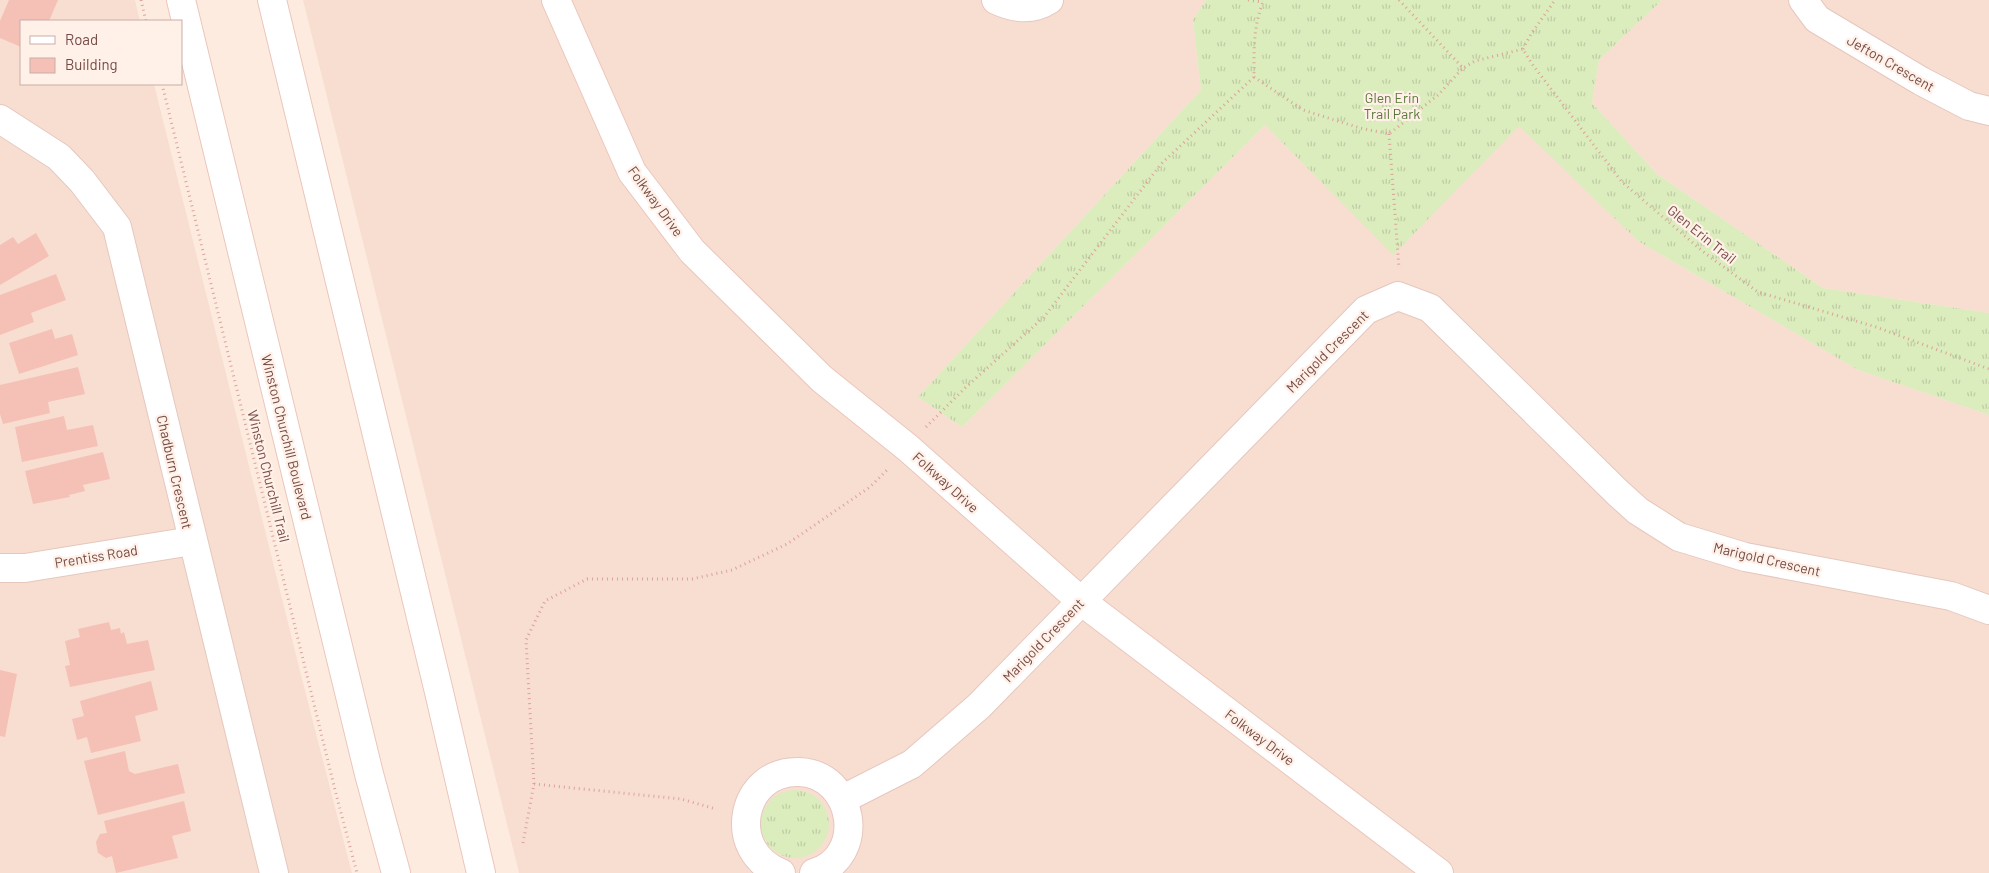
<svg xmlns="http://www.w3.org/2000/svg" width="1989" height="873" font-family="Barlow,sans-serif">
<defs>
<pattern id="grass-tufts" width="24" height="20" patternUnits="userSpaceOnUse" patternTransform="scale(1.25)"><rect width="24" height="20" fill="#dbecbd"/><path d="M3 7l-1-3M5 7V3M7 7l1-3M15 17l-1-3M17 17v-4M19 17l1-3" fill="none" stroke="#bfcca4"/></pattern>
</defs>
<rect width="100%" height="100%" fill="#feebe0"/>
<path fill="#f8ded1" d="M0,0H135L140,21H21V84H154L301,675L352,873H0Z
M303,0H1206L1193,20L1201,90L918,397L962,427L1265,125L1393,254L1519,125L1638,241L1858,370L1989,415V873H519Z
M1662,0H1989V313L1823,288L1657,174L1592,103L1599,60Z"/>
<path fill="url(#grass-tufts)" d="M1206,0H1662L1599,60L1592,103L1657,174L1823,288L1989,313V415L1858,370L1638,241L1519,126L1393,255L1265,125L962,427L918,397L1201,90L1193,20Z
M761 824a34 34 0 1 1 68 0a34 34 0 1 1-68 0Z"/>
<path fill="#f5c0b5" d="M9,0H58L49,21H21V47L0,38V21Z
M36,233L49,256L0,285V245L13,237L18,244Z
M56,274L66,300L31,313L34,322L0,335V295Z
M52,329L55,339L72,334L78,355L19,374L9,343Z
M78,367L85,394L48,402L50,413L3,424L0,414V385Z
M64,416L67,430L93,425L98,446L22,462L15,427Z
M103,452L110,479L83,485L85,491L69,495L70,497L33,504L25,471Z
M109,622L111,630L120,628L121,634L124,632L127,644L148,640L155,670L70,687L65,666L70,665L65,641L80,637L78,629Z
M0,670L17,674L5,737L0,736Z
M151,681L158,710L135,716L141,741L91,753L87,737L77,740L72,719L84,716L80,701Z
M125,751L129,771L135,774L178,764L185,793L98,815L84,761Z
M184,801L191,831L172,836L178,858L116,873L112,856L106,858L98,853L96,842L100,834L107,833L104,821Z"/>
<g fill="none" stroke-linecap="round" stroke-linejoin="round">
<defs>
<path id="street" d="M996,0C1013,8 1032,11 1049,0
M1803,0L1817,19L1921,81L1969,106L1989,111
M0,119L59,157L82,181L117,227L274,873
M0,568H25L192,541
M843,799L912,764L979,706L1366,310L1398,296L1430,308L1618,493L1638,511L1679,537L1745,557L1951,596L1989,610
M781,873C725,852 740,770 799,772C855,774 868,857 814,873"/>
<path id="secondary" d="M181,0L369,774L396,873
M272,0L439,692L481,873
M556,0L632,172L692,251L822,379L908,448L1081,601L1439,873"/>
</defs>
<use href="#street" stroke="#e5c7be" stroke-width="30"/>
<use href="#secondary" stroke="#eac6bb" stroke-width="30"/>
<path stroke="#daa399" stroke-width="3" stroke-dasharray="1 4" stroke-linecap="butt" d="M141,0L146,21
M1248,0L1263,2
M1399,0L1463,68L1475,61L1523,49L1532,64L1622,182L1706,254L1758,292L1876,327L1989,369
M1523,49L1531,34L1555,0
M1254,77L1303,110L1360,128L1389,134L1438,95L1463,68
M162,84L336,794L357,873
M1389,134L1399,268
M926,427L965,388L1044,317L1161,164L1254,77C1254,50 1253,25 1264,0
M534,784L681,799L716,809
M523,843L534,784L526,640L545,601L587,579H692L732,570L787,544L870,487L888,469"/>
<use href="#street" stroke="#fff" stroke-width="28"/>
<use href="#secondary" stroke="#fff" stroke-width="28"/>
</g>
<g text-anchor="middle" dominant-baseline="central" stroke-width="4.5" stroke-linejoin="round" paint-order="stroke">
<g font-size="14" fill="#764b45" stroke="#fff0e8">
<text transform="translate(1891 63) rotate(30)">Jefton Crescent</text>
<text transform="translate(656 201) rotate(54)">Folkway Drive</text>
<text transform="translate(1702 234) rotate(39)">Glen Erin Trail</text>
<text transform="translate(1327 351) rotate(-45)">Marigold Crescent</text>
<text transform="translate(287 437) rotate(76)">Winston Churchill Boulevard</text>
<text transform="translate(175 472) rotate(77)">Chadburn Crescent</text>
<text transform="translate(269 476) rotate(76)">Winston Churchill Trail</text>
<text transform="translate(946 482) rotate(42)">Folkway Drive</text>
<text transform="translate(96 556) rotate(-9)">Prentiss Road</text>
<text transform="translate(1767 559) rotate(13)">Marigold Crescent</text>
<text transform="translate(1043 640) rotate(-46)">Marigold Crescent</text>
<text transform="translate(1260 737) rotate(37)">Folkway Drive</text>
</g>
<g font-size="14" fill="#5a773a" stroke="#fff0e8">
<text x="1392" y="97">Glen Erin<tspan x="1392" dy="16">Trail Park</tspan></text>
</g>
</g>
<rect x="20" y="20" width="162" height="65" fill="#fff0e8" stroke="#c8aea7"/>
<rect x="30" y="36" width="25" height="8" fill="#ffffff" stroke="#c8aea7"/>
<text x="65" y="45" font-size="15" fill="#764b45">Road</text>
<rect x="30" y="58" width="25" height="15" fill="#f5c0b5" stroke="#c8aea7"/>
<text x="65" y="70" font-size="15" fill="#764b45">Building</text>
</svg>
